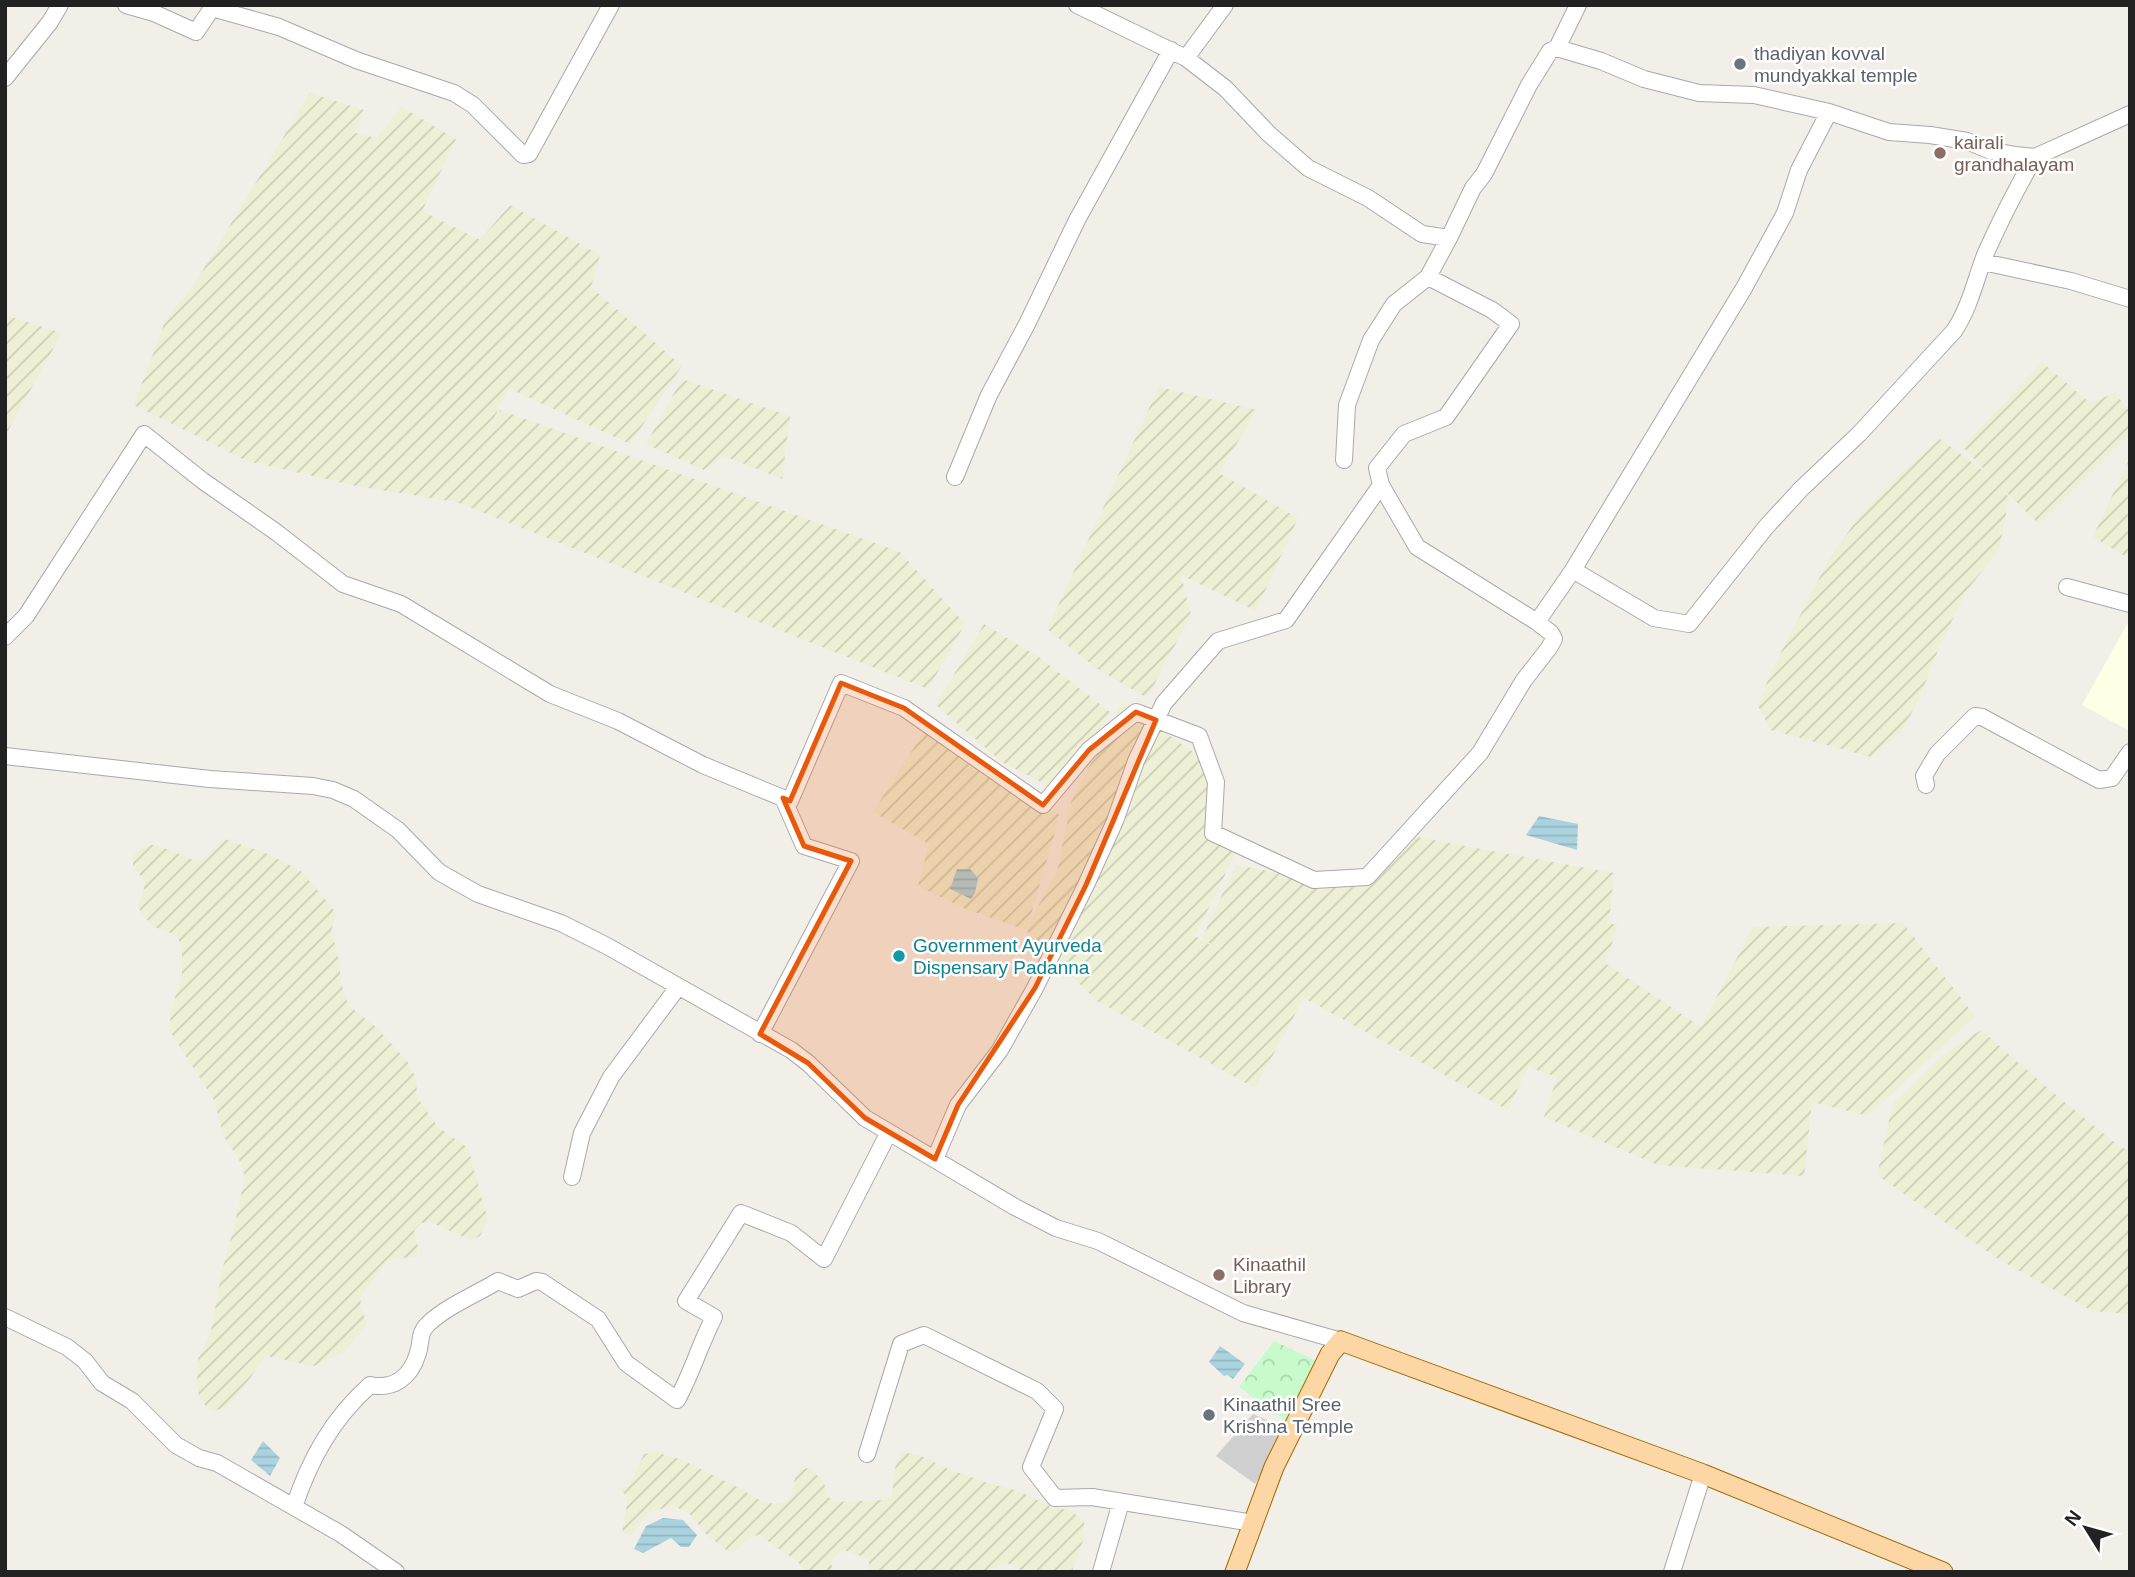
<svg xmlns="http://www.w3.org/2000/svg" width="2135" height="1577" font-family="Helvetica,sans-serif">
<defs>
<pattern id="farmland-furrows" width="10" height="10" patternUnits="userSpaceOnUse" patternTransform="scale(1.75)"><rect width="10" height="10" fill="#eef0d5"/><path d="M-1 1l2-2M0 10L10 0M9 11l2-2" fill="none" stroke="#ccceb7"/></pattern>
<pattern id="park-crowns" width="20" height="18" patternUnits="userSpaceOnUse" patternTransform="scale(1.75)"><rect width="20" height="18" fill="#c8facc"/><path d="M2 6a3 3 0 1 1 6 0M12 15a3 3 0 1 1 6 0" fill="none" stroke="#acd6af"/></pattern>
<pattern id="water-rules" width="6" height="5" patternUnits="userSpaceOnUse" patternTransform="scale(1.75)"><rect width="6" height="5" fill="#aad3df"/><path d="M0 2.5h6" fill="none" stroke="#92b5bf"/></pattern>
</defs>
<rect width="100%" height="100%" fill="#f2efe9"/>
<path fill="#ffffe5" d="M2130,619V731L2082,705Z"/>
<path fill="#d0d0d0" d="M1253,1414L1285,1428L1272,1457L1255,1484L1216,1456Z"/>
<path fill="url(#farmland-furrows)" d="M310,93L364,110L355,133L376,138L402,107L456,139L422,211L480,240L510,205L600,255L591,287L682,366L630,444L508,388L482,445L500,410L900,552L965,624L928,689L456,502L356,486L247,461L134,405L165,321L200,275Z
M5,315L62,333L5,436Z
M2042,362L2090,403L2115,393L2130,412V433L2039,524L2002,488L2009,498L1999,551L1967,590L1940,645L1919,699L1902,731L1871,757L1771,730L1758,706L1771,672L1828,561L1858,518L1892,481L1940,439L1989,475L1963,447Z
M682,379L790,416L782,479L724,456L704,470L646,444Z
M1159,387L1257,410L1219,473L1298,518L1256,611L1181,575L1191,615L1147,698L1096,668L1047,629Z
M2130,457V559L2093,537Z
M984,624L1039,657L1110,712L1064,794L1002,762L936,705Z
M1122,702L1217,769L1213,833L1236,852L1195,936L1229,956L1202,938L1236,865L1354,887L1416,837L1614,873L1609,922L1618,926L1605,963L1701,1027L1753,927L1903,923L1975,1016L1868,1116L1812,1102L1804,1176L1658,1165L1544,1117L1557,1077L1528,1067L1508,1110L1304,998L1255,1088L1097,1001L1026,930L966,909L918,886L929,844L873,812L927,727L1011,786L1060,815L1028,925L1057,871L1071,802Z
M225,839L268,854L301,871L331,906L336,914L331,932L337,950L342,986L348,1005L376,1027L407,1061L416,1078L417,1097L438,1127L468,1148L488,1220L480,1236L471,1240L430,1222L421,1223L414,1230L418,1247L417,1256L389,1260L377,1274L361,1298L360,1306L367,1323L344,1352L314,1366L266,1356L234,1400L228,1406L211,1412L199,1398L197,1379L198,1359L211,1332L221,1274L235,1223L245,1177L239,1159L224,1137L214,1100L169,1030L171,1012L182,974V947L178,939L171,933L154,927L142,914L138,906L144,889V880L133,866V856L139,849L148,845H157L196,861L205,858Z
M1981,1030L2050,1090L2119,1146L2130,1151V1314L2092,1311L1998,1259L1877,1175L1893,1103L1948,1051Z
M654,1452L680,1459L739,1488L763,1502L774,1504L785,1502L792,1496L795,1478L799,1470L808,1468L823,1480L828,1497L836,1502L884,1500L892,1496L895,1468L902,1452L921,1456L946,1468L990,1484L1019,1491L1052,1507L1070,1510L1084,1521V1538L1072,1572H1025L1007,1563L981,1572H869V1559L844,1550L837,1554L831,1562L833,1572H807L797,1561L759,1535L751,1537L738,1549L729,1552L707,1535L689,1513L673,1506L648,1512L631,1535L622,1533L627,1505L626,1496L620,1489L629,1485L644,1454Z"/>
<path fill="url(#park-crowns)" d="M1274,1341L1318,1362L1304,1393L1286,1421L1239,1387Z"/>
<path fill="url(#water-rules)" d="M1539,816L1578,824L1577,850L1526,835Z
M957,869H970L978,878L975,893L971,899L950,889Z
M1220,1346L1245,1364L1233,1379L1227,1375L1224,1376L1209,1362Z
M263,1441L280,1458L270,1476L251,1460Z
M663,1518L683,1520L697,1535L689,1547H681L671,1538L643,1553L634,1549L646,1526Z"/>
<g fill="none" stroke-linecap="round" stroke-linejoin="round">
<defs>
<path id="minor" d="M126,5L154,13L196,32L212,8L279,27L356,60L454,93L473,105L523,155L529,154L611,5
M1077,5L1186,58L1225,88L1269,134L1308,168L1368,198L1422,234L1449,238L1473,188L1484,174L1529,85L1550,51L1557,48L1601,61L1644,79L1699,93L1754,95L1829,112L1889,132L1930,135L1967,141L1991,151L2015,155L2035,157L2130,114
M1557,48L1578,5
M1186,58L1225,5
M5,78L50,22L60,5
M1449,238L1428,277L1492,310L1511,324L1446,417L1404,434L1377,468L1381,485L1417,547L1537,622L1573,570L1654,618L1689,624L1766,527L1801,489L1859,434L1954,331C1970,307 1975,281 1985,255C2000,221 2016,189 2035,157
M1983,262L2071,281L2130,299
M1344,460L1347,405L1371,340L1394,304L1428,277
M955,477L989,395L1027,324L1077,220L1171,50
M1573,570L1744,288L1785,213L1799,170L1829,112
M2067,587L2130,604
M5,637L26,616L144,434L203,481L276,532L343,584L401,604L550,694L618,721L703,765L790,801L841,683L904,708L1043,805L1089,750L1136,712L1199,736L1216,782L1213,833L1314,880L1367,877L1480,753L1524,680L1549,648L1554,639L1551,633L1537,622
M5,756L210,779L313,786L333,790L354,799L398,830L439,872L453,880L478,894L561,923L607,946L791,1050L808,1063L865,1118L1015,1207L1056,1228L1098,1241L1243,1313L1341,1341
M1926,785L1924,776L1937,754L1975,716L1982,717L2099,780L2112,778L2130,752
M760,1034L851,861L804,846L783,798
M935,1159L958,1105L1000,1050L1035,988L1086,885L1115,821L1136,761L1164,703L1218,641L1286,620L1381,485
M572,1177L582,1133L611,1077L678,987
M5,1317L67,1347L85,1361L102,1383L132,1401L176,1445L199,1458L217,1463L341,1534L396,1572
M867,1454L901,1344L924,1335L1037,1391L1055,1409L1031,1467L1055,1498L1092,1497L1253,1523
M294,1507C310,1459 332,1419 370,1385C394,1390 411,1377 418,1353C422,1341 418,1334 428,1324C447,1306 475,1295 498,1281L518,1289L536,1281L542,1282L598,1319L626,1363L677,1400C692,1373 700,1344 714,1317L686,1301L741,1213L791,1233L824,1259L889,1132
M1101,1572L1121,1502
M1672,1572L1703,1474"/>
<path id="major" d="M1235,1572L1274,1467L1330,1354L1341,1341L1703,1474L1943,1572"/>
</defs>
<use href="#minor" stroke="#a9a9a9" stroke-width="18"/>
<use href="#major" stroke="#a06b00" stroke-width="21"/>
<use href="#minor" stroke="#fff" stroke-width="16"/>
<use href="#major" stroke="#fcd6a4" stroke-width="19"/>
</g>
<path fill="#e8590c" fill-opacity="0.2" stroke="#e8590c" stroke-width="5" stroke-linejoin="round" d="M841,683L904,708L1043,805L1089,750L1136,712L1156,720L1086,885L1035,988L958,1105L935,1159L865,1118L808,1063L760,1034L851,861L804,846L783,798L790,801Z"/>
<g fill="#6b7280" stroke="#fff" stroke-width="2.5">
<circle cx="1740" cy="64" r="7"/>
<circle cx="1209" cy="1415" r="7"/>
</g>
<g fill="#8d6e63" stroke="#fff" stroke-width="2.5">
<circle cx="1940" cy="153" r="7"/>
<circle cx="1219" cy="1275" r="7"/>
</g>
<circle fill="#0f9aa8" stroke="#fff" stroke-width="2.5" cx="899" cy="956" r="7"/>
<g text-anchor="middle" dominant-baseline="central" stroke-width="5" stroke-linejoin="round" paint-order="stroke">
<g font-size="19" fill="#5b616d" stroke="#fff" text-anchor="start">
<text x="1754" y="53">thadiyan kovval<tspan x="1754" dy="22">mundyakkal temple</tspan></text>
<text x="1223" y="1404">Kinaathil Sree<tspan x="1223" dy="22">Krishna Temple</tspan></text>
</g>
<g font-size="19" fill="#785e54" stroke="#fff" text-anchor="start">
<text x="1954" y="142">kairali<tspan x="1954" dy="22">grandhalayam</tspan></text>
<text x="1233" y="1264">Kinaathil<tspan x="1233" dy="22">Library</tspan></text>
</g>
<g font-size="19" fill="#0d838f" stroke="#fff" text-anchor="start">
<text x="913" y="945">Government Ayurveda<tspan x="913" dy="22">Dispensary Padanna</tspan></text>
</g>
</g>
<rect width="2135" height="1577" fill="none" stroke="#222222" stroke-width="14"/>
<g transform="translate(2086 1528) rotate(307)" stroke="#ffffff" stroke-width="5" paint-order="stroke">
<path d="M0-5L12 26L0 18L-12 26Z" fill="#222222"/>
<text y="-10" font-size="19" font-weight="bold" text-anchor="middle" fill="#222222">N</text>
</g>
</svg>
